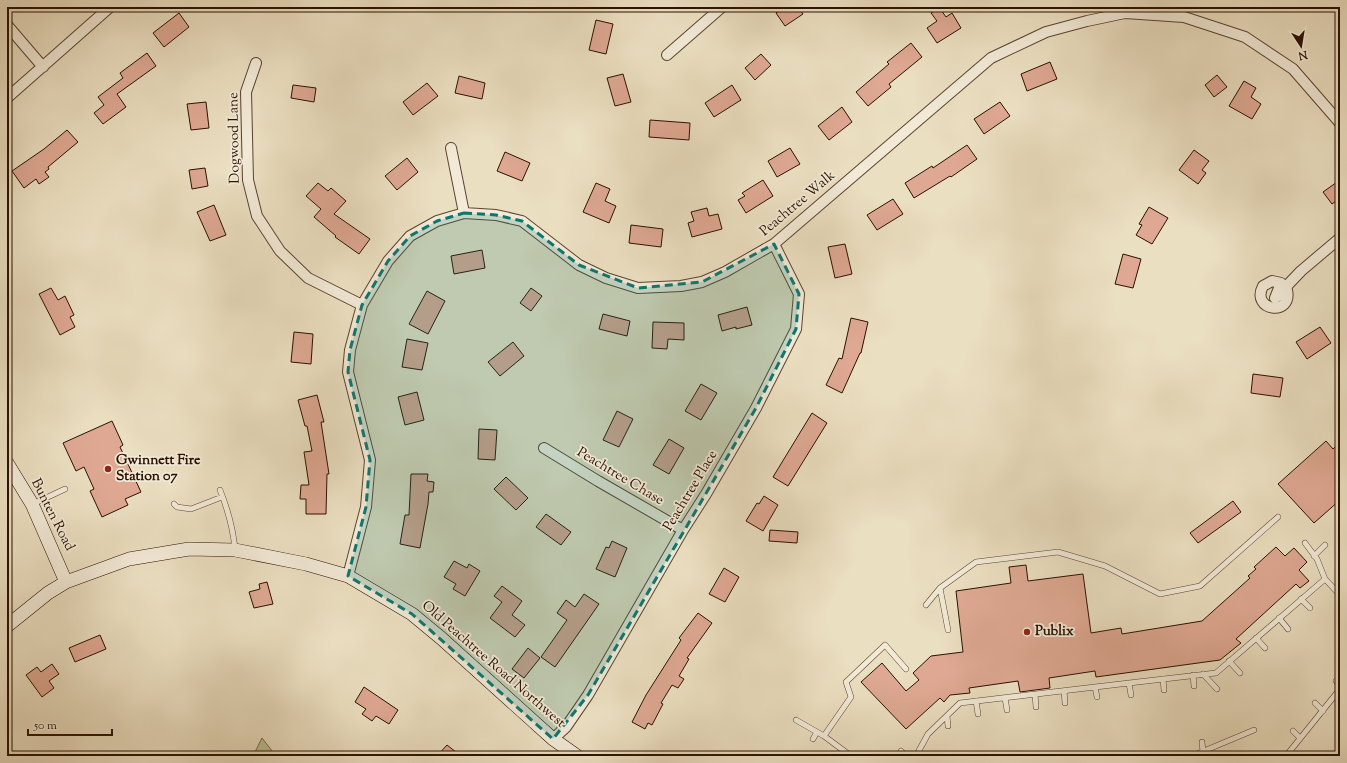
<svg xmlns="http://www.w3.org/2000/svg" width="1347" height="763" font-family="'Sorts Mill Goudy',serif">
<rect width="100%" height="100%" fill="#ebdfc1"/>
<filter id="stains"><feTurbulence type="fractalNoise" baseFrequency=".005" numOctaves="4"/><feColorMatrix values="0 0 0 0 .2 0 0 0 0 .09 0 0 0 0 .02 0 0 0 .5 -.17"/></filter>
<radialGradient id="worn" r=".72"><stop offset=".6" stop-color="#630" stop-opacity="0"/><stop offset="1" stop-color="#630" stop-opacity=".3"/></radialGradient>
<path fill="#bac191" stroke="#726849" d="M262,738L276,756H253Z"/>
<path fill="#dea892" stroke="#2b1001" d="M785,7H798L803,14L785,26L776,13Z
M939,7L946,17L952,13L961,28L937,43L927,28L937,21L931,13Z
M179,13L189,27L164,47L153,33Z
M596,20L613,24L606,54L589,50Z
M911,43L922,57L889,84L891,87L868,106L856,92L889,64L887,62Z
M147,53L156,66L117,94L126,107L103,124L94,113L104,105L98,97L123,78L120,73Z
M761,54L771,65L755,80L745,68Z
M1050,62L1057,79L1027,91L1021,74Z
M623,74L631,102L615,106L607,78Z
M1217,75L1227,87L1214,97L1205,85Z
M459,76L485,83L482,99L455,93Z
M1244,81L1256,88L1251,97L1261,104L1252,119L1229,106Z
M427,83L438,96L413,115L403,102Z
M293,85L316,88L314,102L291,98Z
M732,85L741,100L714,117L705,103Z
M206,102L209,128L191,130L187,104Z
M1000,102L1010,116L984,134L974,119Z
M842,107L852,122L829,140L818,126Z
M650,120L690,123L689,140L649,137Z
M67,130L78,142L48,167L49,169L45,172L49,177L39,184L36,179L24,188L12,171L44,149Z
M967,145L977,159L951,177L950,176L914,198L905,183L932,166L933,168Z
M790,148L800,164L777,177L768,161Z
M1194,150L1209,161L1202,170L1206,173L1198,184L1179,170Z
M505,152L530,163L522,181L497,171Z
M407,158L418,172L397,190L385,176Z
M205,168L208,186L192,189L189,170Z
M763,180L773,196L746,213L738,200L745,196L742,193Z
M1340,180V198L1332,204L1323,192Z
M318,183L328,191L331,188L346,201L334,214L370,239L359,254L335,237L336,236L314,217L321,209L306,196Z
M596,183L610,189L605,201L616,206L609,223L583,212Z
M893,199L903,214L877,230L867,215Z
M214,205L226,235L210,241L197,212Z
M1149,207L1168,218L1152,244L1136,235L1142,225L1139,224Z
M707,208L709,216L718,214L722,229L692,237L688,223L694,221L691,212Z
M631,225L663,229L661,247L629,243Z
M845,244L852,274L835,278L828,247Z
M482,250L485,268L454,274L451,256Z
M1123,254L1141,259L1133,288L1115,284Z
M51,288L58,300L65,296L74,315L70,317L75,327L60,335L39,294Z
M531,288L542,296L531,311L520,303Z
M427,291L445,301L428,334L409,324Z
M747,307L752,325L736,329V327L722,331L718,315Z
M603,314L630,321L627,336L599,329Z
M851,318L868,322L861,353H860L842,393L826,385L839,358L842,359Z
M653,322L684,323V340L668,339L667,349L652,348Z
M1320,327L1331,343L1307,359L1296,342Z
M294,332L313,334L311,364L291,362Z
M407,339L428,343L422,370L402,367Z
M513,342L524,356L500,376L488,362Z
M1253,374L1283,378L1280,397L1251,393Z
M701,384L717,393L701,420L685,411Z
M417,392L424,420L405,425L398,397Z
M317,395L324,422H321L329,474H327L326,514H306V499H300L301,485H309L304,452L312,451L307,426H305L298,400Z
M617,411L633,419L619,447L603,440Z
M812,413L827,423L788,486L773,477Z
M112,421L123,445L120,447L141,492L125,499L128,505L102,517L90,491L94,489L84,467L76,471L63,443Z
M479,429L497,430L495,460L478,459Z
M669,439L684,448L669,474L653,465Z
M1326,441L1333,449L1340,442V500L1314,523L1278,484Z
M411,474H428L427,481L434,482L433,492H429L428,504L420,548L400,544L405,515H409Z
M506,477L528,498L516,510L494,489Z
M764,496L778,505L763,531L746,521L757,503L759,504Z
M1233,501L1241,512L1198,543L1190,533Z
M546,514L571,532L561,545L536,527Z
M770,530L798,532L797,543L769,541Z
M612,541L627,548L615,577L596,569L606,547L609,548Z
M1276,547L1285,556L1294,548L1307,562L1299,570L1309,581L1300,588L1296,584L1236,639L1241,643L1220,660L1096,677L1095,671L1049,678L1050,688L1020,692L1018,681L969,688L970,693L950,695L944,702L940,698L906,729L861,682L882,663L906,691L919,680L913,673L931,656L963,652L956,591L1011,583L1009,567L1026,565L1028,581L1083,574L1091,633L1121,628L1122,634L1202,621L1250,578L1248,576L1256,569L1254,567Z
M454,561L467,568L469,564L480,571L465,596L453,589L456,584L444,577Z
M724,568L739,577L725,602L709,594Z
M267,582L273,604L254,608L249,592L260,589L259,584Z
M502,586L522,601L512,615L525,625L515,637L490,618L502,602L494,596Z
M584,594L599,604L555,667L541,657L567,620L557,613L566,600L575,607Z
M698,613L712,623L687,658L689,659L679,676L684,679L678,688L672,685L661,703L663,704L652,725L648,723L645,729L632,722L646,695L681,640L679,638Z
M100,635L106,649L75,662L69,648Z
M528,648L540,658L524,678L512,669Z
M52,664L59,674L49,681L54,688L42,697L26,675L37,667L41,672Z
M364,687L398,710L389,724L376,716L372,721L362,714L366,709L355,702Z
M447,745L461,756H437Z"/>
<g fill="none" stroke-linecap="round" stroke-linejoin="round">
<defs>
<path id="lane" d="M220,490C228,510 233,528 235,549
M33,504L65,489
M174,504L177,507L191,509L222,497
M1305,543L1317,559L1325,579
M1314,556L1325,545
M940,588L948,630
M1301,599L1310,608
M926,605L940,588L976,562L1058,552L1105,566L1160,594L1200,586L1278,517
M1279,618L1288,629
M1256,638L1265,648
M1229,661L1240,673
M1203,674L1217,689
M1193,675L1194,686
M1163,679L1164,690
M1336,681L1340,686
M1129,683L1216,673L1325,579L1340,595
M1095,687L1097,697
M1064,691L1065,703
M1035,694L1036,707
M1005,698L1007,710
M976,701L978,714
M1315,703L1323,711
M947,716L948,726
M796,720L824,736L851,756
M1293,731L1300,738
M824,736L851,697L846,682L885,645L906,669
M813,739L817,732
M1202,742L1203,752
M901,751L906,756
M1172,755V756
M1276,755L1278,756
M916,756L928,734L960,703L1129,683L1131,695
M1192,756L1254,730
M1286,756L1340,689"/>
<path id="street" d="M7,25L43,67
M667,55L722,7
M256,63L246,92L248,180L257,216L280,251L308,278L362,305
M7,98L110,7
M451,148L464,213
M1272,281L1281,283L1275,298L1287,290C1293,317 1250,311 1263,286Z
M1281,292L1301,271L1340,238
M544,448L598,481L683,530
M348,576L366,507L370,460L348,372L350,350L362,305L388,261L410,236L437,221L464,213L496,215L522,221L579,265L606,278L638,288L681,286L702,282L725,272L774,244L991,58L1046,32L1087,21L1125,13L1184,17L1245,37L1293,69L1340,123
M553,739L566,727L588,695L683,530L706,494L756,408L796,329L799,294L774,244"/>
<path id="secondary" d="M7,463L32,504L66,582
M7,626L48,593L66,582L129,559L189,549L235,550L306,564L348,576L412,614L441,638L553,739L577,756"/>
</defs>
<use href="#lane" stroke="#5b4431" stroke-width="6"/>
<use href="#street" stroke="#5b4431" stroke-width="12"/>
<use href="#secondary" stroke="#2b1001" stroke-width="14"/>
<use href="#lane" stroke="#f2ead7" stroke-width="5"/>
<use href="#street" stroke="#f2ead7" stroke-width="10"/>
<use href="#secondary" stroke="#f2ead7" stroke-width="13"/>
</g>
<path fill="#0f766e" fill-opacity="0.2" stroke="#0f766e" stroke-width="3" stroke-dasharray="8 5" stroke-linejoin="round" d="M464,213L496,215L522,221L579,265L638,288L702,282L774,244L799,294L796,329L756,408L588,695L553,739L412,614L348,576L366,507L370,460L348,372L350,350L362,305L388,261L410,236L437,221Z"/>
<g fill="#8f2418" stroke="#f2ead7" stroke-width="1.5">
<circle cx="108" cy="469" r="4"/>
<circle cx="1027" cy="632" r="4"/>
</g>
<g text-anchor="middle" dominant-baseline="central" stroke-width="3.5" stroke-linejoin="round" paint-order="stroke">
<g font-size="14" fill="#2b1001" stroke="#f2ead7">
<text transform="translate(235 138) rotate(-91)">Dogwood Lane</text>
<text transform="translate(798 204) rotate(-40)">Peachtree Walk</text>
<text transform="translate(620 477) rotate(31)">Peachtree Chase</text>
<text transform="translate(691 491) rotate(-59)">Peachtree Place</text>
<text transform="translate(52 515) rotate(63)">Bunten Road</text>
<text transform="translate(493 665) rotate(41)">Old Peachtree Road Northwest</text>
</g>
<g font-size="14" font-weight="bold" fill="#2b1001" stroke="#f2ead7" text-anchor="start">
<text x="116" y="461">Gwinnett Fire<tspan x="116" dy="16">Station 07</tspan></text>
<text x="1035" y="632">Publix</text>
</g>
</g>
<rect width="1347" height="763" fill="none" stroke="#ebdfc1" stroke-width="24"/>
<rect x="8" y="8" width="1331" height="747" fill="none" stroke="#2b1001" stroke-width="2"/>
<rect x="12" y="12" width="1323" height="739" fill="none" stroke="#2b1001"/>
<g transform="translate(1301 46) rotate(168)" stroke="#f2ead7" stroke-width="3" paint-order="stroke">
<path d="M0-3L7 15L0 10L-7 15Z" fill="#2b1001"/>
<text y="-6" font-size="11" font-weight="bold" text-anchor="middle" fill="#2b1001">N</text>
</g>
<path d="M28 729v6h84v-6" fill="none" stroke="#2b1001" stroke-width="2"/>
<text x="34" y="729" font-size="12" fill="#2b1001" stroke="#f2ead7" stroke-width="3" paint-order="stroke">50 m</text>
<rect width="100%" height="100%" filter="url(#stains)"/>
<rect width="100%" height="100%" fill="url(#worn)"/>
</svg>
